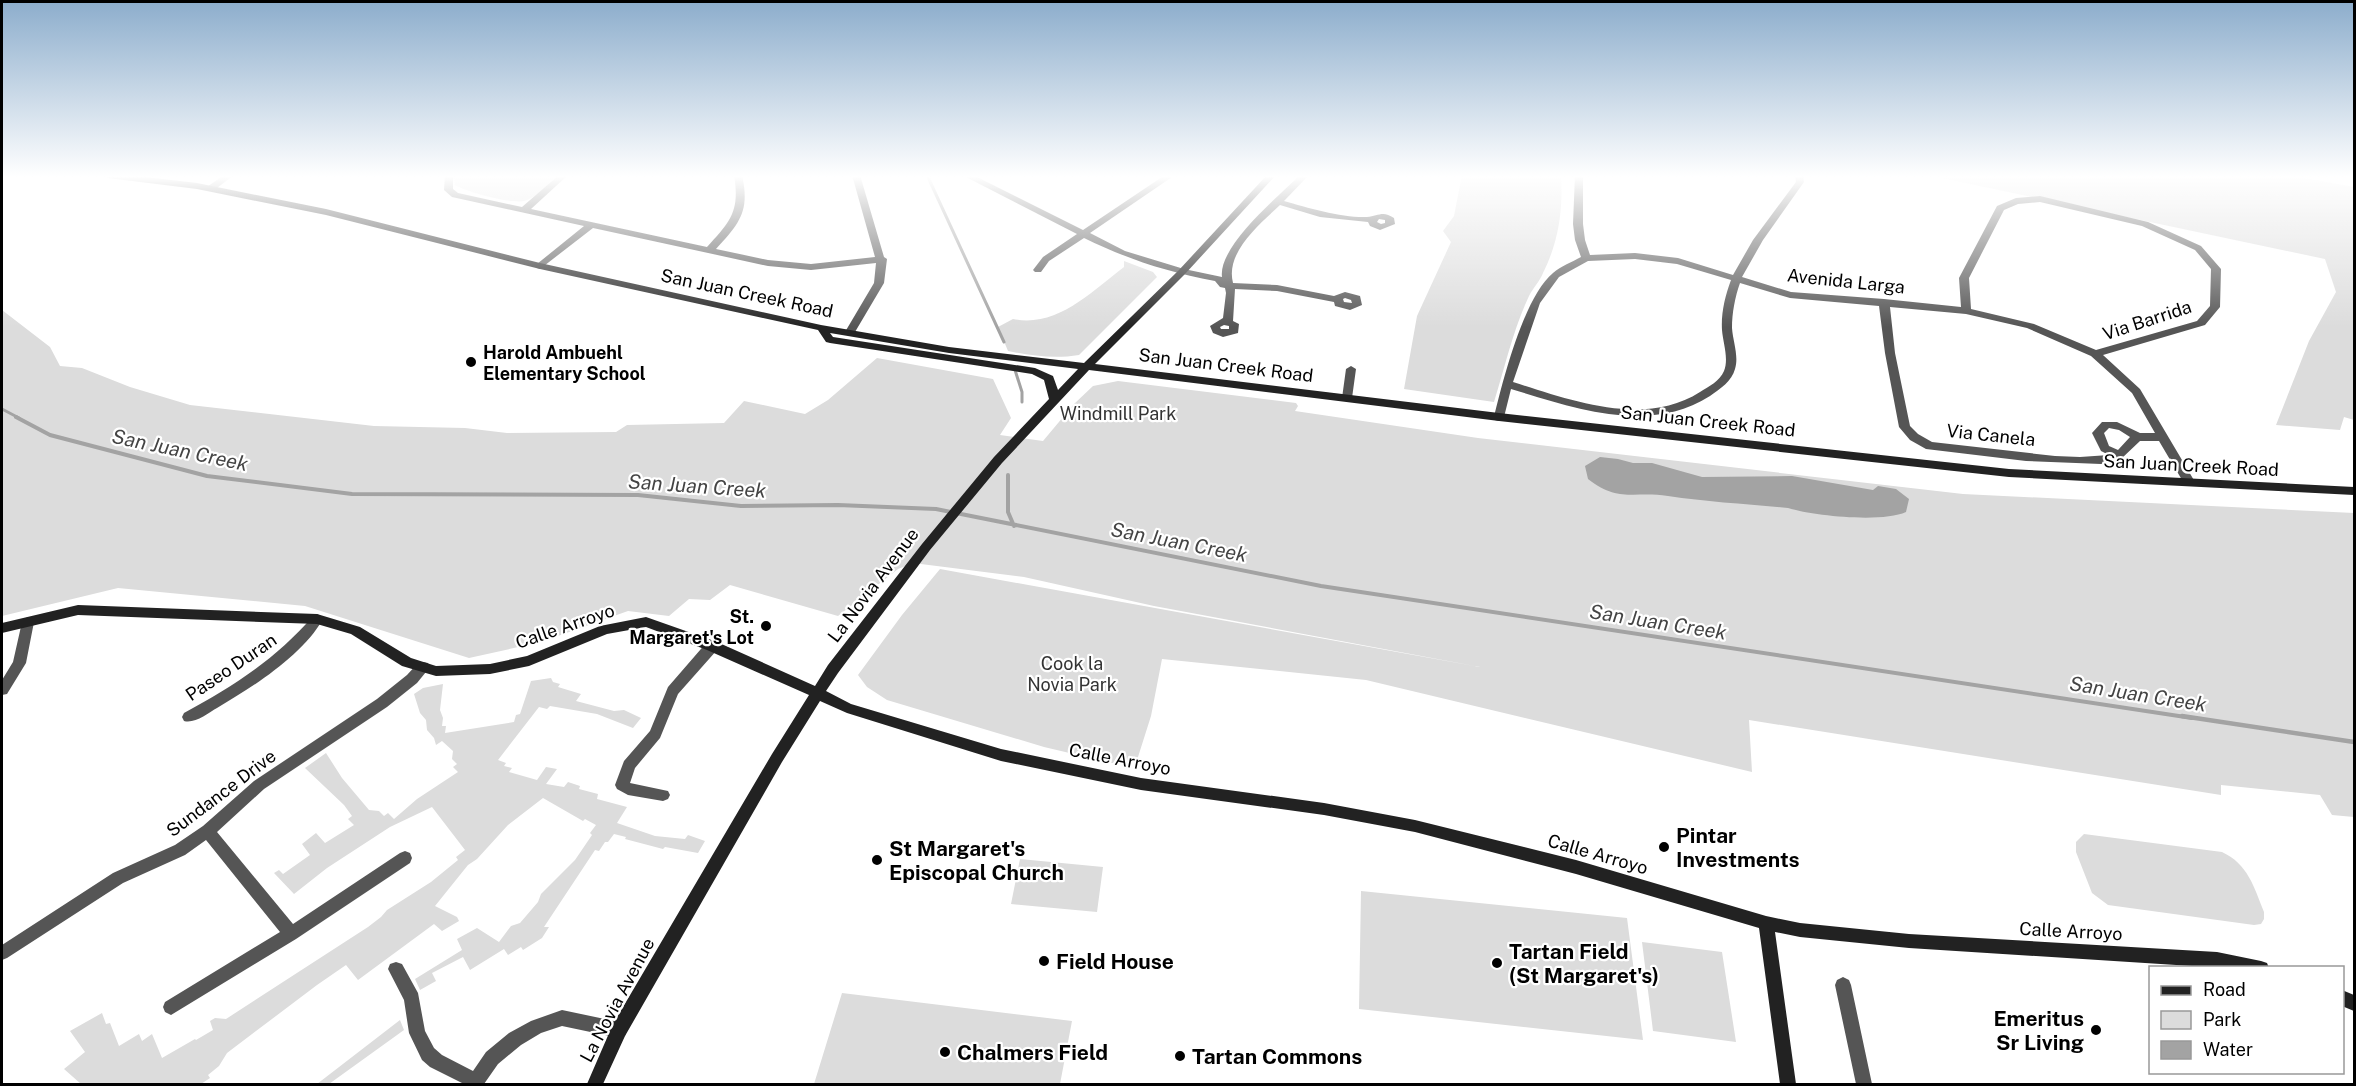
<svg xmlns="http://www.w3.org/2000/svg" width="2356" height="1086" font-family="'Public Sans',sans-serif">
<rect width="100%" height="100%" fill="#fff"/>
<path fill="#dcdcdc" d="M454,175H558C549,183 537,198 524,201C511,204 467,192 455,185Z
M1462,175H1561C1563,210 1559,241 1543,273C1540,281 1533,288 1529,296C1513,330 1505,367 1494,402L1404,389L1417,316L1451,242L1443,231L1454,216Z
M1928,175H2249L2310,179L2354,187V420L2344,417L2340,430L2276,425L2309,341L2336,292L2325,259Z
M1124,261L1153,272L1157,277L1079,355C1055,359 1032,356 1008,351L998,327L1013,319C1057,328 1091,292 1124,267Z
M2,310L50,347L60,366L82,368L130,387L190,405L374,426L465,428L507,433L616,432L627,425L724,423L744,401L805,414L828,400L877,358L993,379L1011,418L1000,435L1043,441L1074,404L1093,386L1118,381L1296,403L1298,406L1295,411L1478,438L1963,494L2354,513V817L2332,815L2320,795L2221,785V795L1749,720L1752,772L1366,680L1162,659L1151,716L1138,757L1134,762L1112,763L1044,747L887,700L867,687L858,675L902,615L940,569L1480,667L1154,606L1024,577L913,563L898,569L838,616L730,585L710,600L689,599L669,616L628,611L541,642L469,658L305,606L118,588L2,616Z
M551,678L553,682L560,684L558,687L581,694L576,701L614,711L624,710L641,718L633,728L597,714L550,706L547,709L539,707L498,760L506,763L504,766L512,768L509,772L537,780L546,767L557,769L546,784L564,787L568,782L580,786L579,789L598,794L597,799L627,807L617,823L655,836L685,839L688,835L705,841L698,853L665,847L663,849L625,839L626,837L614,834L608,842H605L599,851L595,850L544,927H549L542,938L523,950L521,947L508,955L504,949L470,970L463,957L432,973L436,981L420,990L415,979L462,950L457,939L477,928L499,942L511,926L520,923L538,902L541,894L575,860L592,835L590,833L596,825L585,819L583,821L543,798L508,825L477,859L468,865L435,906L457,917L459,921L442,931L434,924L358,980L346,965L317,985L227,1053L219,1066L208,1075L210,1078L201,1084H81L64,1069L85,1052L70,1031L102,1013L106,1024L110,1023L119,1046L139,1034L142,1041L152,1034L162,1058L195,1039L196,1040L213,1030L210,1021L215,1018L226,1019L368,927L381,917L387,910L431,882L458,860L456,857L465,850L432,807L390,827L327,868L294,894L274,873L279,870L283,874L310,855L302,844L316,833L325,843L354,825L348,819L352,816L344,805L305,768L326,753L342,778L369,810L379,811L384,816L388,813L394,819L417,799L458,772L453,767L457,764L452,759L453,751L442,741L436,745L434,738L427,730L426,720L420,713L414,694L423,688L443,684L440,710L443,718L442,726H446L445,733L514,722L516,715L520,714L531,681Z
M2084,834L2222,852C2248,864 2254,887 2264,912V919L2261,924L2254,925L2108,905L2092,893L2076,852V842Z
M1020,859L1103,867L1097,912L1011,904Z
M1361,891L1627,918L1643,1040L1359,1009Z
M1642,942L1722,952L1736,1042L1653,1031Z
M842,993L1072,1021L1060,1084H814Z
M400,1020L404,1030L329,1084H317Z"/>
<path fill="#a3a3a3" d="M1600,457L1618,459L1633,463H1652L1702,477L1792,476L1873,490L1878,486L1896,489L1909,499L1906,512C1882,523 1814,516 1788,508C1748,504 1707,502 1668,496C1634,491 1619,503 1588,479L1585,466Z"/>
<g fill="none" stroke-linecap="round" stroke-linejoin="round">
<path stroke="#a3a3a3" stroke-width="3" d="M927,175L1004,342
M1015,370L1022,392V402
M2,409L19,418"/>
<path stroke="#a3a3a3" stroke-width="4" d="M16,417L50,435L207,476L352,494L638,495L741,506L838,505L936,509L1321,586L2192,718
M1008,475V512L1014,526"/>
<path stroke="#a3a3a3" stroke-width="4.5" d="M2182,716L2354,742"/>
<path fill="#555" fill-rule="evenodd" d="M224,175H234L213,191H207V187Z
M445,175H453V189L458,193L522,207L559,175H568L531,209L707,247C731,221 740,211 734,175H742C750,211 740,223 716,249L768,260L811,264L875,257L852,175H860L884,257L887,259L884,283L855,332L850,335L845,332L874,283L876,263L811,270L768,266L593,228L540,269L537,268V264L584,226L452,197L444,190Z
M962,175H973L1083,230L1165,175H1175L1090,233L1125,251L1184,269L1222,277C1218,246 1279,196 1300,175H1309L1284,201C1308,208 1343,218 1367,217C1378,216 1383,210 1394,218L1395,224L1380,230L1370,226L1368,222L1320,217L1280,205C1260,224 1225,252 1233,283L1277,285L1334,296L1345,292L1360,296L1362,305L1350,310L1335,306L1334,302L1277,291L1235,289L1233,321L1239,324L1238,333L1223,337L1213,333L1210,326L1223,318L1226,293L1225,288L1220,287L1215,281C1167,272 1127,259 1084,238L1049,261L1041,272H1035L1033,270L1043,257L1077,234ZM1379,219L1385,220V223L1381,224L1377,222ZM1345,298L1351,300L1352,303L1344,302L1343,299ZM1224,325L1229,326V329H1221L1220,327Z
M1575,175H1583V224L1585,240L1590,255L1635,253L1678,258L1733,275L1753,240L1796,182L1795,175H1803L1804,182L1763,240L1742,277L1791,292L1884,299L1961,307L1959,278L1997,206L2016,198L2040,196L2148,222L2201,246L2221,269L2220,307L2205,325L2103,355L2140,389L2195,482L2193,485H2185L2159,441H2140L2121,459L2101,464L2026,461L1926,449L1910,440L1899,427L1885,353L1879,306L1790,298L1740,283C1735,297 1732,313 1732,328C1733,342 1739,356 1735,369C1732,381 1720,389 1710,396C1649,435 1575,408 1511,389L1504,417L1499,421L1495,420L1494,417C1503,380 1524,297 1553,273C1561,266 1572,262 1581,257L1575,240L1573,224ZM2040,202L2142,226L2195,250L2211,269L2210,306L2197,321L2096,350L2034,324L1971,309L1969,278L2004,210L2018,204ZM1635,259L1677,264L1731,280C1725,296 1721,313 1722,330C1723,343 1729,358 1724,371C1720,381 1708,387 1700,392C1644,428 1570,400 1513,382L1540,303L1559,277L1588,261ZM1890,307L1966,314L2027,328L2091,356L2132,393L2155,433H2140L2117,422H2102L2092,433L2101,451L2109,455L2080,457L2055,456L1932,442L1918,434L1910,426L1895,353ZM2109,428L2119,430L2130,437L2118,450L2109,446L2104,433Z
M1351,366L1356,369L1352,398L1347,402L1342,398L1346,369Z
M317,614L321,616L323,619C302,656 254,686 217,708C208,713 195,724 184,721L182,717L184,713C233,687 277,658 313,616Z
M28,617L32,619L34,622L26,663L7,694L2,695V680L13,662L22,622L24,619Z
M712,641L717,642L718,646L717,650L678,694L660,738L635,768L630,783L668,791L670,795L668,799L663,801L628,795L617,789L615,785L624,761L650,731L668,687L707,642Z
M423,662L428,663L430,667L417,683L387,707L264,789L217,832L293,924L400,853L405,851L410,853L412,858L410,863L296,939L171,1015L165,1012L163,1007L165,1002L280,932L206,840L185,855L123,883L7,958L2,960V945L113,873L175,845L203,826L254,781L377,699L407,675L418,663Z
M396,962L402,964L418,993L425,1031L434,1048L442,1055L473,1071L486,1052L509,1033L531,1021L562,1010L619,1022L625,1024L627,1030L625,1036L619,1038L562,1026L541,1033L521,1045L498,1064L484,1084H464L430,1067L422,1060L409,1033L404,1000L388,969L390,964Z
M1843,977L1849,980L1851,985L1872,1084H1856L1835,985L1837,980Z"/>
<path fill="#222" fill-rule="evenodd" d="M104,175H128L197,183L326,209L540,263L821,325L949,347L1084,363L1179,270L1267,175H1276L1185,274L1095,364L1499,413L2009,469L2354,487V495L2009,477L1499,421L1089,370L1002,463L930,550L838,673L826,691L851,704L1001,749L1141,778L1324,803L1415,820L1576,860L1766,916L1800,923L1909,934L2217,952L2261,961L2267,963L2269,968H2223L1909,948L1800,937L1775,932L1796,1084H1780L1759,928L1576,874L1415,832L1324,815L1141,790L1001,761L847,713L820,701L782,762L625,1036L603,1084H587L613,1024L772,754L809,695L707,650L646,627L607,634L529,666L490,674L436,676L402,666L351,634L317,624L78,615L2,633V623L78,605L317,614L360,627L411,658L436,666L490,664L527,656L600,626L646,617L717,642L815,686L828,665L922,544L994,457L1049,399L1044,380L1032,374L830,343L826,342L818,330L540,269L326,215L197,189L108,178ZM830,333L949,353L1078,369L1058,390L1053,376L1035,368L833,337Z
M2342,990L2354,995V1011L2342,1006Z"/>
</g>
<linearGradient id="sky" x2="0" y2="1"><stop stop-color="#8cadcc"/><stop offset="0.54" stop-color="#fff"/><stop offset="1" stop-color="#fff" stop-opacity="0"/></linearGradient>
<rect width="2356" height="327" fill="url(#sky)"/>
<g fill="#000" stroke="#fff" stroke-width="2">
<circle cx="471" cy="362" r="6"/>
<circle cx="766" cy="626" r="6"/>
<circle cx="1664" cy="847" r="6"/>
<circle cx="877" cy="860" r="6"/>
<circle cx="1044" cy="961" r="6"/>
<circle cx="1497" cy="963" r="6"/>
<circle cx="2096" cy="1030" r="6"/>
<circle cx="945" cy="1052" r="6"/>
<circle cx="1180" cy="1056" r="6"/>
</g>
<g text-anchor="middle" dominant-baseline="central" stroke-width="4.5" stroke-linejoin="round" paint-order="stroke">
<g font-size="18" fill="#000" stroke="#fff">
<text transform="translate(1846 281) rotate(6)">Avenida Larga</text>
<text transform="translate(747 293) rotate(12)">San Juan Creek Road</text>
<text transform="translate(2147 320) rotate(-18)">Via Barrida</text>
<text transform="translate(1226 365) rotate(7)">San Juan Creek Road</text>
<text transform="translate(1708 421) rotate(6)">San Juan Creek Road</text>
<text transform="translate(1991 435) rotate(6)">Via Canela</text>
<text transform="translate(2191 465) rotate(3)">San Juan Creek Road</text>
<text transform="translate(873 585) rotate(-53)">La Novia Avenue</text>
<text transform="translate(565 626) rotate(-19)">Calle Arroyo</text>
<text transform="translate(231 667) rotate(-34)">Paseo Duran</text>
<text transform="translate(1120 759) rotate(11)">Calle Arroyo</text>
<text transform="translate(221 793) rotate(-37)">Sundance Drive</text>
<text transform="translate(1598 854) rotate(16)">Calle Arroyo</text>
<text transform="translate(2071 931) rotate(3)">Calle Arroyo</text>
<text transform="translate(617 1000) rotate(-62)">La Novia Avenue</text>
</g>
<g font-size="18" font-weight="bold" fill="#000" stroke="#fff" text-anchor="start">
<text x="483" y="352">Harold Ambuehl<tspan x="483" dy="21">Elementary School</tspan></text>
<text x="754" y="616" text-anchor="end">St.<tspan x="754" dy="21">Margaret's Lot</tspan></text>
</g>
<g font-size="18" fill="#333" stroke="#fff">
<text x="1118" y="413">Windmill Park</text>
<text x="1072" y="663">Cook la<tspan x="1072" dy="21">Novia Park</tspan></text>
</g>
<g font-size="20" font-style="italic" fill="#444" stroke="#fff">
<text transform="translate(180 450) rotate(12)">San Juan Creek</text>
<text transform="translate(697 486) rotate(4)">San Juan Creek</text>
<text transform="translate(1179 542) rotate(11)">San Juan Creek</text>
<text transform="translate(1658 622) rotate(9)">San Juan Creek</text>
<text transform="translate(2138 694) rotate(9)">San Juan Creek</text>
</g>
<g font-size="21" font-weight="bold" fill="#000" stroke="#fff" text-anchor="start">
<text x="1676" y="835">Pintar<tspan x="1676" dy="24">Investments</tspan></text>
<text x="889" y="848">St Margaret's<tspan x="889" dy="24">Episcopal Church</tspan></text>
<text x="1509" y="951">Tartan Field<tspan x="1509" dy="24">(St Margaret's)</tspan></text>
<text x="1056" y="961">Field House</text>
<text x="2084" y="1018" text-anchor="end">Emeritus<tspan x="2084" dy="24">Sr Living</tspan></text>
<text x="957" y="1052">Chalmers Field</text>
<text x="1192" y="1056">Tartan Commons</text>
</g>
</g>
<rect width="2356" height="1086" fill="none" stroke="#000000" stroke-width="6"/>
<rect x="2149" y="966" width="195" height="108" fill="#ffffff" stroke="#999999" stroke-width="1.5"/>
<rect x="2161" y="986" width="30" height="9" fill="#222222" stroke="#999999" stroke-width="1.5"/>
<text x="2203" y="996" font-size="18" fill="#000000">Road</text>
<rect x="2161" y="1011" width="30" height="18" fill="#dcdcdc" stroke="#999999" stroke-width="1.5"/>
<text x="2203" y="1026" font-size="18" fill="#000000">Park</text>
<rect x="2161" y="1041" width="30" height="18" fill="#a3a3a3" stroke="#999999" stroke-width="1.5"/>
<text x="2203" y="1056" font-size="18" fill="#000000">Water</text>
</svg>
